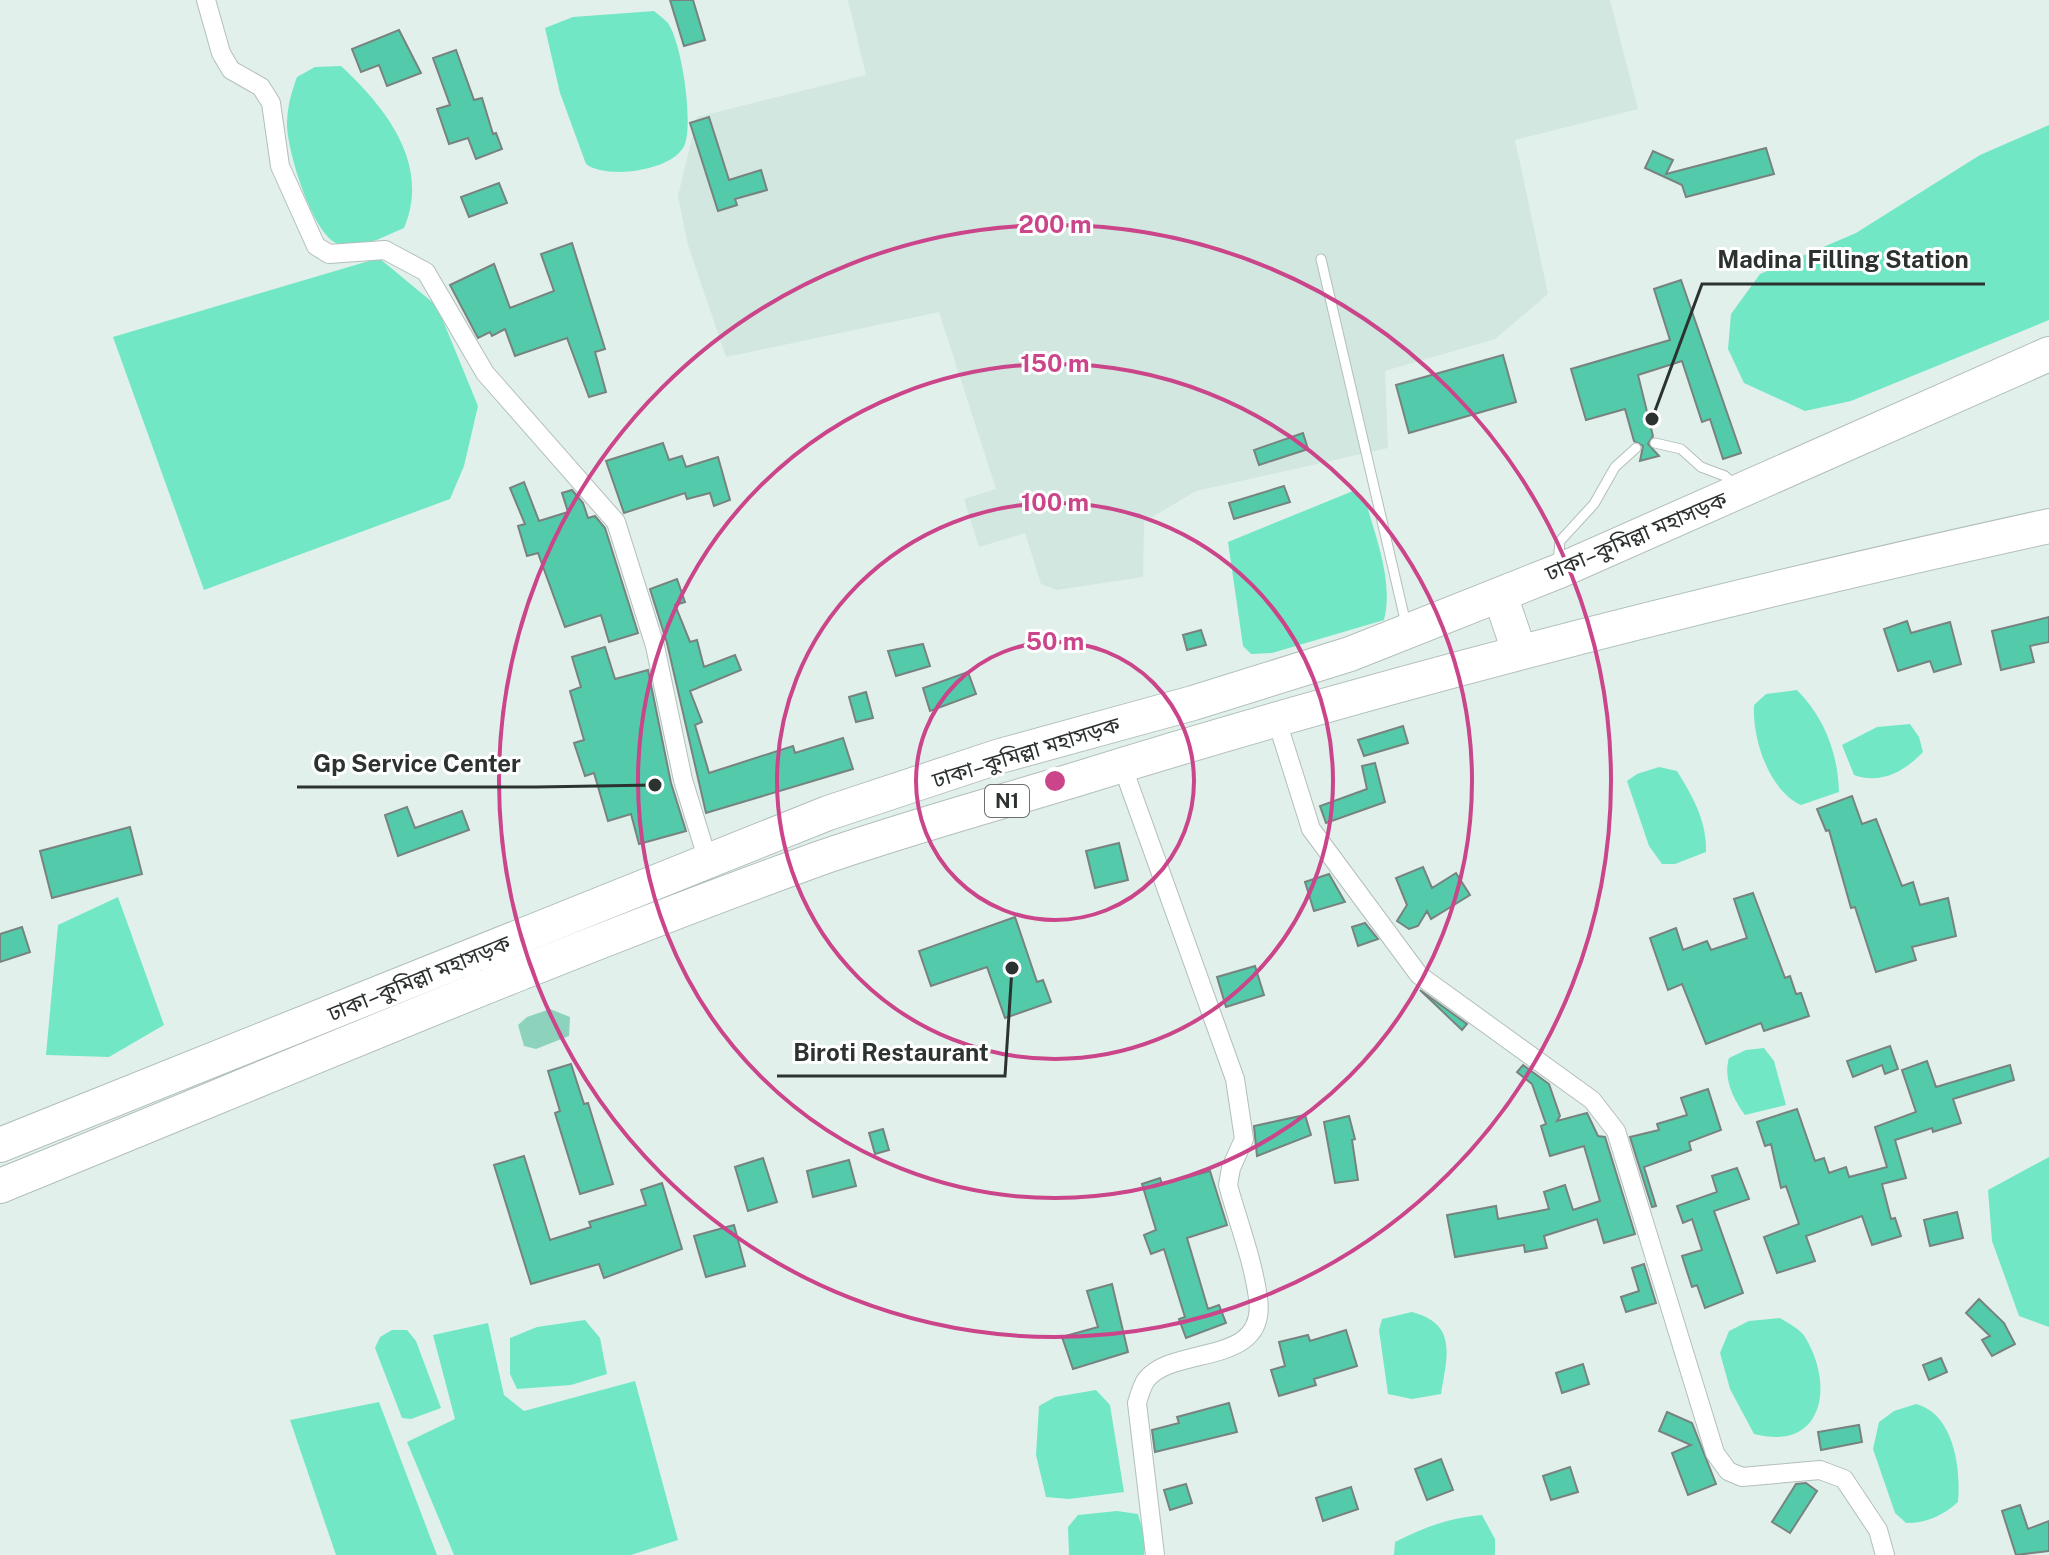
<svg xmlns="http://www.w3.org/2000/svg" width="2049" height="1555" font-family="'Public Sans','Noto Sans Bengali',sans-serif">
<rect width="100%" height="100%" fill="#e2f0eb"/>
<path fill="#d1e7df" d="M848,0H1610L1638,109L1515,140L1548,294L1495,339L1385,371L1388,448L1196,491L1144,522L1143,577L1057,590L1041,584L1025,533L979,547L964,499L996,489L939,312L726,357L688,245L678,196L697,117L866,75Z"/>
<path fill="#8dd2bc" d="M550,1009L570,1017L569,1036L536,1049L524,1046L518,1025L527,1017Z"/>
<path fill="#72e7c6" d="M654,11C659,15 664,19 668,23C682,44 693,120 685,144C675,171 606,180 586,164L560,93L545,28L573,17Z
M341,66C386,108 431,164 404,228C386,235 359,252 338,244C312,234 288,152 287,126C287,108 291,93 297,77L315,67Z
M2049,125V320L1851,401L1805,411L1744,383L1728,349L1731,314L1760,274L1856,233L1980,155Z
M379,258L437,306L478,406L464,466L450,499L204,590L113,337Z
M1353,491L1365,499C1375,535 1394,582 1384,620L1272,653L1251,654L1243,646L1228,542Z
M1797,690C1824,717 1838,753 1839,792L1801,805C1769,791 1752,738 1754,705L1766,694Z
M1910,724L1919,737L1923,752C1905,771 1881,785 1854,775L1842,745L1877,727Z
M1659,767L1677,771C1693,797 1707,821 1706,852L1675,864H1662L1649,846L1627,781L1637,774Z
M118,897L164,1025L109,1057L46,1055L58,925Z
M1764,1048L1774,1061L1786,1105L1745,1115C1733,1099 1723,1078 1729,1058L1746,1050Z
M2049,1157V1327L2019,1316L1992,1241L1988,1190Z
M1412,1312C1458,1324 1447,1356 1441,1394L1412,1399L1388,1394L1379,1330L1382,1319Z
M1780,1318C1788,1323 1800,1329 1805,1337C1835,1386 1823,1452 1754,1434L1730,1389L1720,1353L1729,1331L1749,1321Z
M585,1320L600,1338L607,1374L571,1385L517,1389L510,1374V1338L537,1327Z
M488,1323L504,1395L524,1411L635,1381L678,1540L631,1555H454L407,1442L455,1419L433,1335Z
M392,1330H407L416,1341L441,1408L411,1419L402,1418L375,1348L380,1337Z
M1096,1390L1110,1405L1124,1492L1069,1499L1046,1497L1036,1455L1039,1406L1055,1397Z
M379,1402L437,1555H336L290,1420Z
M1916,1404C1954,1414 1961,1468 1958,1502C1942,1516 1927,1523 1906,1523L1895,1513L1873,1449L1879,1422L1894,1411Z
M1117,1511L1138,1514L1146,1541L1144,1555H1069L1068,1527L1078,1515Z
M1482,1515L1495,1539V1555H1394L1395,1542C1424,1527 1449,1518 1482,1515Z"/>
<path fill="#53cbab" stroke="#77837f" stroke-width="2" d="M670,0H693L705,40L684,46Z
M399,30L421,73L387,86L379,65L361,72L352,49Z
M456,50L474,100L482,98L493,134L496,133L502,149L476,159L468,138L449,144L437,109L450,105L433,58Z
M709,117L729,180L761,170L767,190L735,199L737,205L718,211L690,123Z
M1766,148L1774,174L1686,197L1682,185L1645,168L1653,151L1673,160L1666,174Z
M499,183L507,203L469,217L461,197Z
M572,243L605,349L595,352L606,392L589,397L567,338L515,356L505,329L492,336L490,332L478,338L450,285L494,264L510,308L554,291L541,254Z
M1681,280L1741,453L1723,459L1710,419L1702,422L1682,361L1638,375L1653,436L1648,444L1659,456L1640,461L1643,446L1634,441L1625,409L1586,420L1571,369L1670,340L1654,289Z
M1503,355L1516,402L1409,433L1396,385Z
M1303,433L1308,449L1259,465L1254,450Z
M663,443L669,460L682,456L686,467L718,457L730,500L714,506L710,493L687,499L685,493L624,513L606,461Z
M524,482L539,521L568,512L562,493L572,490L583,503L588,518L595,516L605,528L638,633L609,642L601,615L565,627L538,553L527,556L518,526L525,524L510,488Z
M1284,486L1290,502L1234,519L1229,503Z
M677,579L685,602L675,605L690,642L697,640L704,667L735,655L741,670L690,691L702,722L695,725L709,773L793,746L795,753L843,738L853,769L706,813L667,643L650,589Z
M2049,617V642L2030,646L2034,662L2001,670L1992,631Z
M1907,621L1911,633L1950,622L1961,664L1934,672L1930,661L1898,671L1884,629Z
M1201,630L1206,645L1187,650L1183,635Z
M923,644L930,666L896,676L888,651Z
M605,647L615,679L648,670L671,783L686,831L639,844L631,814L608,821L594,773L585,776L574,743L584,740L570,691L581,687L572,657Z
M968,672L976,694L930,711L923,688Z
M866,692L873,718L856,722L849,697Z
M1403,726L1408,743L1364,756L1358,740Z
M1375,763L1385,802L1326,823L1320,806L1367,789L1362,766Z
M1852,796L1862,824L1876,819L1902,886L1913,882L1920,905L1948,898L1956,936L1912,947L1916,960L1876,972L1855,907L1851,908L1829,830L1826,831L1817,809Z
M407,807L415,828L462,811L469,830L398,856L385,815Z
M130,827L142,874L52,898L40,851Z
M1119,843L1128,880L1095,888L1086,851Z
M1423,867L1432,888L1456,873L1470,895L1431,919L1427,911L1418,926L1409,929L1397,921L1407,905L1396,878Z
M1329,874L1345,902L1314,911L1305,882Z
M1753,893L1785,978L1790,976L1796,994L1801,993L1809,1016L1764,1031L1761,1023L1706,1044L1682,984L1668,990L1650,938L1676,928L1683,950L1707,941L1711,950L1747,938L1734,899Z
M1015,917L1037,982L1043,980L1051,1002L1005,1018L987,967L931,986L919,951Z
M1365,923L1378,939L1358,946L1352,927Z
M22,927L30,952L0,962V934Z
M1255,966L1264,995L1226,1007L1217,977Z
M1420,990L1467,1024L1462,1030Z
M1890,1046L1898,1069L1885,1074L1882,1065L1853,1077L1847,1061Z
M1927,1061L1936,1087L2010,1065L2014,1080L1953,1099L1961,1123L1933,1132L1932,1128L1895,1140L1906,1178L1882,1184L1891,1219L1895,1218L1901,1236L1872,1245L1862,1216L1806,1236L1815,1261L1777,1273L1764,1237L1799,1224L1786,1186L1781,1188L1771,1144L1765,1146L1757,1122L1797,1109L1815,1161L1824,1158L1829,1173L1846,1167L1849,1177L1887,1167L1875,1127L1916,1112L1902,1070Z
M571,1064L584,1104L588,1103L613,1184L580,1194L555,1113L560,1111L548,1071Z
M1523,1065L1549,1084L1560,1116L1557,1121L1587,1113L1598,1136L1605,1137L1635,1234L1604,1243L1597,1219L1544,1236L1547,1248L1525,1252L1524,1245L1455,1257L1447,1215L1496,1206L1498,1219L1549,1209L1544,1192L1565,1185L1573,1210L1600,1201L1584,1146L1550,1156L1541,1126L1546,1124L1532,1084L1517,1072Z
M1708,1089L1721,1130L1689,1142L1691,1150L1644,1167L1656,1206L1652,1207L1630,1137L1659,1130L1657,1124L1687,1115L1681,1098Z
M1305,1115L1311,1135L1257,1156L1254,1126Z
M1349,1116L1355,1139L1352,1140L1358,1180L1335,1183L1324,1122Z
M883,1129L889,1150L875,1154L869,1133Z
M524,1156L550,1240L591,1227L589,1222L646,1205L641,1190L662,1183L682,1249L604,1278L599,1264L531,1284L494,1165Z
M763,1158L777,1202L748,1211L735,1167Z
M849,1160L856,1186L813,1197L807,1171Z
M1737,1168L1749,1199L1714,1211L1743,1293L1705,1308L1697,1285L1692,1287L1682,1256L1702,1250L1692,1219L1683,1223L1677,1206L1717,1192L1712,1176Z
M1210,1171L1227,1225L1187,1238L1208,1309L1219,1305L1226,1323L1186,1338L1179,1319L1185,1317L1164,1249L1151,1254L1144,1235L1156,1230L1142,1184L1160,1178L1162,1184Z
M1957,1212L1963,1238L1930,1246L1924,1220Z
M734,1225L745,1266L706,1277L694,1236Z
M1644,1264L1656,1303L1626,1312L1621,1297L1639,1291L1632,1268Z
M1112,1284L1128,1352L1073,1369L1062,1337L1098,1327L1087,1291Z
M1979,1299L2004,1323L2015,1344L1992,1356L1982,1340L1990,1336L1966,1313Z
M1346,1330L1357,1366L1314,1379L1316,1385L1279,1396L1271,1370L1285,1366L1279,1342L1308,1335L1310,1341Z
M1941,1358L1947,1372L1929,1380L1923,1365Z
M1583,1364L1589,1384L1562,1393L1556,1373Z
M1229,1403L1237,1432L1155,1452L1152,1430L1179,1423L1177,1417Z
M1667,1412L1692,1423L1716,1484L1688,1495L1672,1453L1691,1445L1659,1431Z
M1859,1425L1862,1442L1821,1450L1818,1432Z
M1441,1459L1453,1490L1427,1500L1415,1469Z
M1570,1467L1578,1492L1551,1500L1543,1476Z
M1806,1483L1817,1491L1790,1533L1772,1522L1796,1484Z
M1186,1484L1192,1503L1170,1510L1164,1490Z
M1351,1487L1358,1509L1323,1521L1316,1498Z
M2020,1505L2028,1529L2049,1521V1551L2016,1555L2002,1511Z"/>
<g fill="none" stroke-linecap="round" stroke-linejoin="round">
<defs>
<path id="lane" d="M1321,259L1406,624
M1655,443L1681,449L1701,467L1725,476L1735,485
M1558,563L1560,541L1594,504L1615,467L1636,448"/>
<path id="street" d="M206,0L221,53L231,70L261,87L271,103L280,166L316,246L329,254L385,250L426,272L485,373L616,522L655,646L683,780L708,861
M1276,718L1311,829L1419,975L1592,1100L1616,1131L1715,1453L1728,1471L1742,1477L1820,1470L1844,1479L1878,1530L1885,1555
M1122,765L1235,1079L1244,1139L1231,1168L1228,1185C1238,1222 1253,1260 1258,1298C1268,1368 1174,1344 1146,1380C1142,1386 1139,1396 1137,1403L1155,1555"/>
<path id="highway" d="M1500,595L1519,651
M0,1145L828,813L1000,756L1193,703L1350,654L1559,571L2049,354
M0,1186C271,1076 540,960 815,860C900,830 988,806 1074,780C1395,680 1720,598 2049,526"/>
</defs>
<use href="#lane" stroke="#b2bfba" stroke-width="11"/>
<use href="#street" stroke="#b2bfba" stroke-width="20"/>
<use href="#highway" stroke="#b2bfba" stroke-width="36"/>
<use href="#lane" stroke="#fff" stroke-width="9"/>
<use href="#street" stroke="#fff" stroke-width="18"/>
<use href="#highway" stroke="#fff" stroke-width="34"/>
</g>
<g fill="none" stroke="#ca4589" stroke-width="4">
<circle cx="1055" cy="781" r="139"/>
<circle cx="1055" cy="781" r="278"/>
<circle cx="1055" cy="781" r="417"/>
<circle cx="1055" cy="781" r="556"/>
</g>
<g text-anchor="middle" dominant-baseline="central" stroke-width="6" stroke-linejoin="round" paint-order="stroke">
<rect fill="#fff" stroke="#6b706e" stroke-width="2" x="985" y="785" width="44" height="32" rx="6"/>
<g font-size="20" font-weight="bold" fill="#2c3230">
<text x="1007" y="801">N1</text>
</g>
<g font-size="22" fill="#2c3230" stroke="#fff">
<text transform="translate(1636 536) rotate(-23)">ঢাকা–কুমিল্লা মহাসড়ক</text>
<text transform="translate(1026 752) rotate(-17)">ঢাকা–কুমিল্লা মহাসড়ক</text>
<text transform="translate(419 978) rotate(-22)">ঢাকা–কুমিল্লা মহাসড়ক</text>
</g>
</g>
<circle cx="1055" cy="781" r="12" fill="#ca4589" stroke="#fff" stroke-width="4"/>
<g font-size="24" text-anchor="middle" font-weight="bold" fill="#ca4589" stroke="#fff" stroke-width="6" stroke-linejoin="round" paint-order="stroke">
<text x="1055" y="233">200 m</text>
<text x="1055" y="372">150 m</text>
<text x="1055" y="511">100 m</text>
<text x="1055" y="650">50 m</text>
</g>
<path fill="none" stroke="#2c3230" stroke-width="3" d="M1652 419L1702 284H1985M655 785L537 787H297M1012 968L1005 1076H777"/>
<g fill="#2c3230" stroke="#fff" stroke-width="3">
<circle cx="1652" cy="419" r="8"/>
<circle cx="655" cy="785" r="8"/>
<circle cx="1012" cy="968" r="8"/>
</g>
<g font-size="24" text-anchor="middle" font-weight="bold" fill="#2c3230" stroke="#fff" stroke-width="6" stroke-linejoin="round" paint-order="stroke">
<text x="1843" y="268">Madina Filling Station</text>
<text x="417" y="772">Gp Service Center</text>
<text x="891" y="1061">Biroti Restaurant</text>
</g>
</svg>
